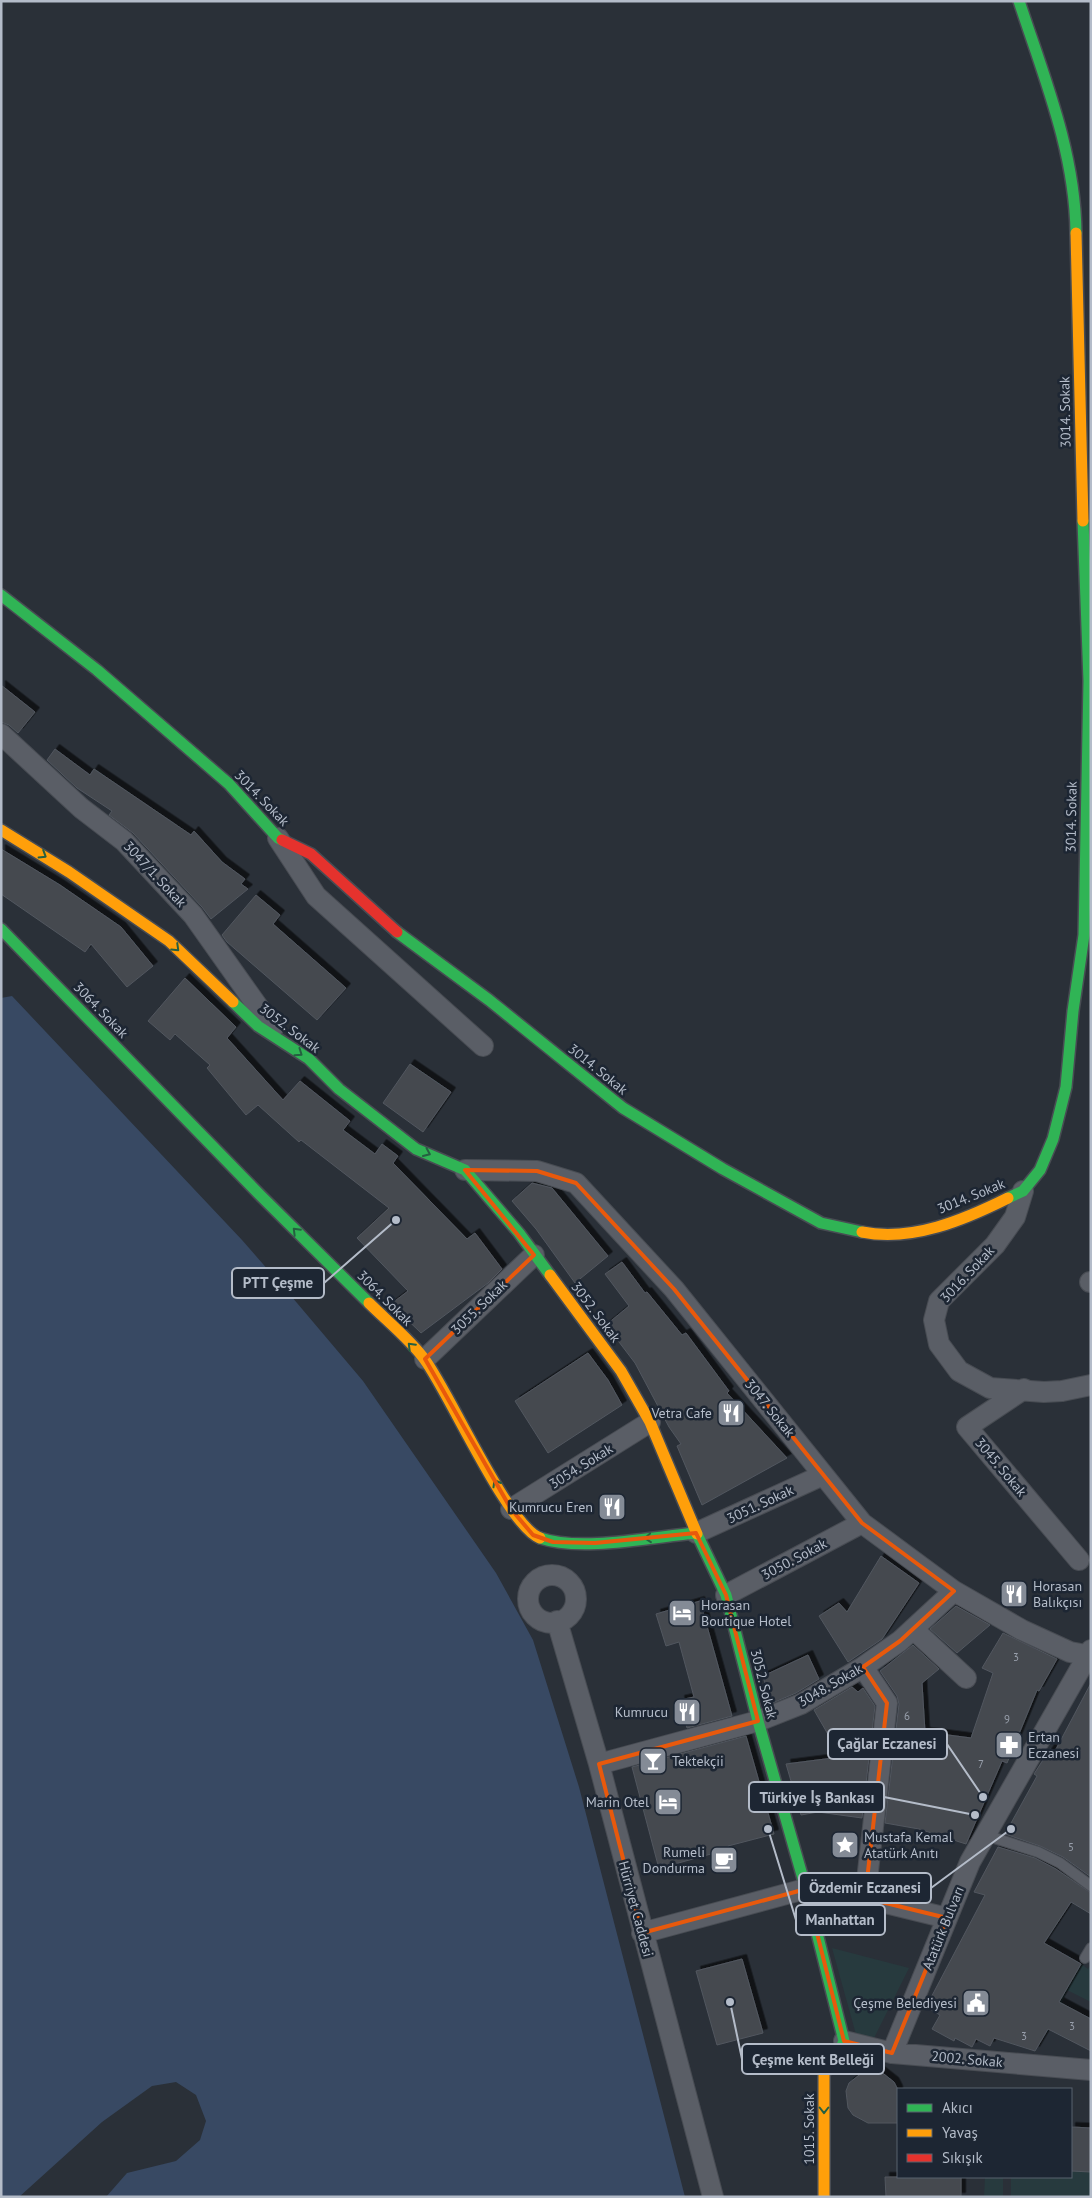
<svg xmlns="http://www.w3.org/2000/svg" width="1092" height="2198" font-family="'PT Sans',sans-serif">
<defs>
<filter id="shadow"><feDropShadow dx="4.5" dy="-4.5" stdDeviation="0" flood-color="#0009"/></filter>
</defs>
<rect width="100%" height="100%" fill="#2a3038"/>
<path fill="#273a3e" d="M832,1948L909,1968L872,2042L857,2038Z
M1024,1957L1069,1984L1081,1964L1088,1969L1091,1965V2002L1067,1990L1059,2010Z
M1071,2171L1091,2172L1090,2197H1011V2177H1071Z
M985,2177H1003V2197H984Z"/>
<path fill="#384963" d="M12,996L242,1240L297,1303L363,1381L496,1573L533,1640L579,1787L685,2197H106L127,2173L176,2161L200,2140L206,2121L196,2095L176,2082L152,2086L102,2122L19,2197H1V998Z"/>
<path fill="#444950" stroke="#52575f" filter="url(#shadow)" d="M1,685L35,712L18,733L9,725L1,722Z
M55,749L90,775L94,769L191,835L194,831L222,862L245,879L241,884L248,889L211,919L202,907L133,833L109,815L112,811L77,788L47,760Z
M1,849L60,885L121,927L153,966L127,987L91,944L85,952L1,894Z
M256,895L280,915L273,924L346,988L317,1020L227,942L222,935Z
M185,978L236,1027L227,1038L283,1100L300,1081L350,1121L343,1130L375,1154L382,1144L398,1156L393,1163L467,1239L475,1233L502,1269L488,1283L421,1333L391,1304L408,1291L357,1238L389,1208L301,1140L299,1142L258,1105L246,1115L207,1068L210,1065L175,1034L170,1040L148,1021Z
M410,1064L451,1092L423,1132L383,1103Z
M532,1183L552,1188L608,1256L575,1283L536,1229L512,1201Z
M622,1262L645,1293L647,1292L682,1335L686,1333L729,1391L727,1393L787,1458L702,1505L677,1446L681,1444L669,1427L635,1363L606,1325L629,1306L605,1274Z
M588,1353L608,1380L622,1405L548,1453L515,1401Z
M881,1556L919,1583L882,1639L848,1662L819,1616L839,1603L847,1612Z
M700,1601L732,1716L687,1728L680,1700L694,1697L679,1642L666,1646L656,1614Z
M956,1606L990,1625L957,1653L930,1629Z
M1003,1633L1057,1659L1039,1691L1037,1690L1007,1763L1002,1761L966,1844L919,1829L885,1823L899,1704L897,1696L880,1671L913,1645L939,1669L922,1683L925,1732L971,1738L993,1673L982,1668Z
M808,1655L819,1679L796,1693L770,1704L763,1676Z
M1091,1683V1877L1063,1857L1040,1846L1005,1834L1037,1776L1034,1774L1050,1749L1055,1751Z
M852,1687L858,1692L863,1688L875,1706L862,1818L818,1812L801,1815L786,1764L841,1757L814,1710Z
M746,1736L774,1834L728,1846L729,1849L664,1867L663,1863L658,1865L632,1767Z
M998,1847L1035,1858L1056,1869L1091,1893V1914L1071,1902L1044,1943L1081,1964L1059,2002L1091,2019V2051L1048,2029L1035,2051L994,2038L990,2046L976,2039L972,2047L955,2038L954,2041L932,2029L940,2015L926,2007L985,1895L974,1892Z
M742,1959L763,2033L717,2045L696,1971Z
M871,2070L880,2071L894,2082L898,2090V2123H868L853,2115L848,2108L846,2091L849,2083L863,2072Z
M1071,2127L1091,2128V2172L1071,2171Z
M885,2177H961V2197H886Z"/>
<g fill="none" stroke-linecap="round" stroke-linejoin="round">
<defs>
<path id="lane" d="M985,1835L1038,1852L1060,1863L1091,1886
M1085,1958L1091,1948"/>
<path id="street" d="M1,734L81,808L124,841L193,915L273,1028
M278,838L316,896L483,1046
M465,1170L537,1171L576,1183L674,1289L862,1523L954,1591L1022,1630L1070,1652L1091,1656
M1023,1191L1015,1217L995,1245L939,1301L934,1320L939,1344L959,1371L990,1388L1044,1392L1062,1391L1091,1385
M1090,1282H1091
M425,1359L534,1255
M1024,1389L967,1427L1079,1560
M511,1509L650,1422
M696,1533L823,1475
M528 1599a24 24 0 1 1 48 0a24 24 0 1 1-48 0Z
M726,1595L862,1523
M557,1621L599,1764L713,2197
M913,1629L966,1678
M863,1667L887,1703L865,1898
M599,1764L758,1721L801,1704L863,1667L900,1641L954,1591
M642,1933L816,1886L947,1918
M844,2041L892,2053L1091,2070
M892,2053L970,1862L1091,1650"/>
<path id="fast" d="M1019,1C1044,77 1075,152 1076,233
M1,595L97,670L229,784L278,838L282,840
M1,929L261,1196L369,1303
M397,932L489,1000L623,1108L723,1169L821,1223L862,1232
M233,1002L258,1026L309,1059L339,1089L416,1149L465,1170L519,1233L550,1275
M1008,1198L1023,1191L1040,1170L1053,1139L1066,1087L1073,1011L1084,935L1089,681L1083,521
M697,1534L726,1595L758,1721L806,1889L844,2041L840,2050
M540,1538C581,1552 652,1537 696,1533"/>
<path id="slow" d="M1076,233L1083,521
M1,830L69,872L169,941L233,1002
M862,1232C912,1242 964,1220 1008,1198
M550,1275L621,1371L650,1422L697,1534
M369,1303C385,1319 413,1342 425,1360C450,1394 508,1526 540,1538
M824,2197V2072L833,2066L840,2050"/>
<path id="jam" d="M282,840L311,854L397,932"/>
</defs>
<use href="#lane" stroke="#484c53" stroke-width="12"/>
<use href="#street" stroke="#484c53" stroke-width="22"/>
<use href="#fast" stroke="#484c53" stroke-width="14"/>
<use href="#slow" stroke="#484c53" stroke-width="14"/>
<use href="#jam" stroke="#484c53" stroke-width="14"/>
<use href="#lane" stroke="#5a5e66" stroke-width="10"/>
<use href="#street" stroke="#5a5e66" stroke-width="20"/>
<use href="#fast" stroke="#30b455" stroke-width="11"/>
<use href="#slow" stroke="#ff9f0a" stroke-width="11"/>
<use href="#jam" stroke="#e5322d" stroke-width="11"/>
</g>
<defs><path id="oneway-chevron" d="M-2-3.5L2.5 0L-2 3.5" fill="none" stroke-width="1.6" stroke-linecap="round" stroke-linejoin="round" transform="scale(1.25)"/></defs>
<g stroke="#255f41">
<use href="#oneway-chevron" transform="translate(43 855) rotate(32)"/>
<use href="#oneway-chevron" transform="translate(176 948) rotate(44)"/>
<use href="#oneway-chevron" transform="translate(299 1053) rotate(35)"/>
<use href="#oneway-chevron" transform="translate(427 1153) rotate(24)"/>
<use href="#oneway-chevron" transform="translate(296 1231) rotate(-135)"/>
<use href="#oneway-chevron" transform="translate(411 1346) rotate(-135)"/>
<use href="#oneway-chevron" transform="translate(496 1483) rotate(-120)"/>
<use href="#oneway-chevron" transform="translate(648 1538) rotate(175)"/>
<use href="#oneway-chevron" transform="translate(824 2110) rotate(90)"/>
</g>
<path fill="none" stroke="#e8590c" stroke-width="4" stroke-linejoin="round" d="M465,1170L537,1171L576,1183L674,1289L862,1523L954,1591L900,1641L863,1667L887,1703L865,1898L947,1918L892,2053L844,2041L806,1889L642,1933L599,1764L758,1721L726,1595L696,1533L595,1543L553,1542L533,1535L511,1509L425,1359L534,1255Z"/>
<defs>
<symbol id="restaurant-square" viewBox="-11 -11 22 22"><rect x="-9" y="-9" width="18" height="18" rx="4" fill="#848b96" stroke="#1d2633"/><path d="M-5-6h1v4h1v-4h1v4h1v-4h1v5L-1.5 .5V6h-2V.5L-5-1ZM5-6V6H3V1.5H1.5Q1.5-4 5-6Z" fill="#fff"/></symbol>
<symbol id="hotel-square" viewBox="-11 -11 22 22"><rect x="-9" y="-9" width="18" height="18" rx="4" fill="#848b96" stroke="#1d2633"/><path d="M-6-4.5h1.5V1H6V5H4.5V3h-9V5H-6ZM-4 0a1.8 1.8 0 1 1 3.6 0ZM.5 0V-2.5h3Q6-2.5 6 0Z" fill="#fff"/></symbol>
<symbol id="pharmacy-square" viewBox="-11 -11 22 22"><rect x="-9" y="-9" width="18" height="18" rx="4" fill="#848b96" stroke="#1d2633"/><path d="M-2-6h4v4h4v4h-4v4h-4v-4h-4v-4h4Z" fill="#fff"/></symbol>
<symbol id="bar-square" viewBox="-11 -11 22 22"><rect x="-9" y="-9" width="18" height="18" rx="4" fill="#848b96" stroke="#1d2633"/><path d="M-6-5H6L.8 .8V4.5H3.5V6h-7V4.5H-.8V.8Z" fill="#fff"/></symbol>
<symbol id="sight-square" viewBox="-11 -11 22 22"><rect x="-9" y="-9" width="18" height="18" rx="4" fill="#848b96" stroke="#1d2633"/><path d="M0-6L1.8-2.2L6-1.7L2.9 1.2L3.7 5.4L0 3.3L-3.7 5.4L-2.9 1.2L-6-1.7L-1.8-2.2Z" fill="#fff"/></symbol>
<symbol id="cafe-square" viewBox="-11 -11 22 22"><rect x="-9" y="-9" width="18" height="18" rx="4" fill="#848b96" stroke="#1d2633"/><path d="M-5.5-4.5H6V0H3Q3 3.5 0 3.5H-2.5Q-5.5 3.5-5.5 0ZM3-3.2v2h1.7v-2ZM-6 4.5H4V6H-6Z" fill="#fff"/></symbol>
<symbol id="civic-square" viewBox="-11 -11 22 22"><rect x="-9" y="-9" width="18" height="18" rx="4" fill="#848b96" stroke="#1d2633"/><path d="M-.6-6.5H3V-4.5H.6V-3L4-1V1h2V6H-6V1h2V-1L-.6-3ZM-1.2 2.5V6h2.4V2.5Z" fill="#fff"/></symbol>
</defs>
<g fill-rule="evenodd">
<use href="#restaurant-square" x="715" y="1397" width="32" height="32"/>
<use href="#restaurant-square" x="596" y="1491" width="32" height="32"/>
<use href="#restaurant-square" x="998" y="1578" width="32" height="32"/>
<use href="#hotel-square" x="666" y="1597" width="32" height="32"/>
<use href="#restaurant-square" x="671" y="1696" width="32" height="32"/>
<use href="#pharmacy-square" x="993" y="1729" width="32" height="32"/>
<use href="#bar-square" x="637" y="1745" width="32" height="32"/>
<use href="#hotel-square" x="652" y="1786" width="32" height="32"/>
<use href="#sight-square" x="829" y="1829" width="32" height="32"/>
<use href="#cafe-square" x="708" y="1844" width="32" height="32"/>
<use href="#civic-square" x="960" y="1987" width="32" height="32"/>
</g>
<g text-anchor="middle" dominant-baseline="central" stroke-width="5" stroke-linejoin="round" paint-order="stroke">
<g font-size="11" fill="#989fab">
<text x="1016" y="1657">3</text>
<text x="907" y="1716">6</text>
<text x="1007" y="1719">9</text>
<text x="981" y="1764">7</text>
<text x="1071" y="1847">5</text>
<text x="1072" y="2026">3</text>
<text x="1024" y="2036">3</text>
</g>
<g font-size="14" fill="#b4bcc9" stroke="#1d2633">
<text transform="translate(1065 412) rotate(-91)">3014. Sokak</text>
<text transform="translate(262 798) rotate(46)">3014. Sokak</text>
<text transform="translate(1071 817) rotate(-89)">3014. Sokak</text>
<text transform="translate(155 874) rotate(47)">3047/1. Sokak</text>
<text transform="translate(101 1010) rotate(46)">3064. Sokak</text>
<text transform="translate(290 1028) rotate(37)">3052. Sokak</text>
<text transform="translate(598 1069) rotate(39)">3014. Sokak</text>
<text transform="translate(971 1196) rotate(-22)">3014. Sokak</text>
<text transform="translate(967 1274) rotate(-47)">3016. Sokak</text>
<text transform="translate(385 1298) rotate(45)">3064. Sokak</text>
<text transform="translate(479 1307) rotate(-44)">3055. Sokak</text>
<text transform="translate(596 1312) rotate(53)">3052. Sokak</text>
<text transform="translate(770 1408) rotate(51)">3047. Sokak</text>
<text transform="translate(581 1466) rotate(-32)">3054. Sokak</text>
<text transform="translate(1001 1467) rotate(50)">3045. Sokak</text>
<text transform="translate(760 1504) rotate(-25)">3051. Sokak</text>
<text transform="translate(794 1559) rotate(-28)">3050. Sokak</text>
<text transform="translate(764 1684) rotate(76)">3052. Sokak</text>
<text transform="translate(830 1685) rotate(-30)">3048. Sokak</text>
<text transform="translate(636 1909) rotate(75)">Hürriyet Caddesi</text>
<text transform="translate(943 1928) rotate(-68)">Atatürk Bulvarı</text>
<text transform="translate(967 2059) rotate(5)">2002. Sokak</text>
<text transform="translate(809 2129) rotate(-90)">1015. Sokak</text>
</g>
<g font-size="14" fill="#b4bcc9" stroke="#1d2633" text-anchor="end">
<text x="712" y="1413">Vetra Cafe</text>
<text x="593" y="1507">Kumrucu Eren</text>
<text x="1033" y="1586" text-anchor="start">Horasan<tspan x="1033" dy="16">Balıkçısı</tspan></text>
<text x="701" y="1605" text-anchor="start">Horasan<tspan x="701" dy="16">Boutique Hotel</tspan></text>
<text x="668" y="1712">Kumrucu</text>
<text x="1028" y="1737" text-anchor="start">Ertan<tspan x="1028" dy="16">Eczanesi</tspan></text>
<text x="672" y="1761" text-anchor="start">Tektekçii</text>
<text x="649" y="1802">Marin Otel</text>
<text x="864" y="1837" text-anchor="start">Mustafa Kemal<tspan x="864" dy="16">Atatürk Anıtı</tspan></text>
<text x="705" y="1852">Rumeli<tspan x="705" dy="16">Dondurma</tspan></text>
<text x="957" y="2003">Çeşme Belediyesi</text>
</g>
</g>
<path fill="none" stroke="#b4bcc9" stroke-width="2" d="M396 1220L324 1283M983 1797L947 1744M975 1815L884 1797M1011 1829L931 1888M768 1829L796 1920M730 2002L742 2059"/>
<g fill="#b4bcc9" stroke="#1d2633" stroke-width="2">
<circle cx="396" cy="1220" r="5"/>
<circle cx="983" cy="1797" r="5"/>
<circle cx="975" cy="1815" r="5"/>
<circle cx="1011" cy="1829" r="5"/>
<circle cx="768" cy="1829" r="5"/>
<circle cx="730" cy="2002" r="5"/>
</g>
<g fill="#1d2633" stroke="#b4bcc9" stroke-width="2">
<rect x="232" y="1268" width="92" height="30" rx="5"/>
<rect x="828" y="1729" width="119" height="30" rx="5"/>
<rect x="749" y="1782" width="135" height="30" rx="5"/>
<rect x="799" y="1873" width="132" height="30" rx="5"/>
<rect x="796" y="1905" width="89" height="30" rx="5"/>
<rect x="742" y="2044" width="142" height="30" rx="5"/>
</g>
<g font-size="15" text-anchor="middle" font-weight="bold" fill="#b4bcc9">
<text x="278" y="1288">PTT Çeşme</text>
<text x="887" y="1749">Çağlar Eczanesi</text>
<text x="817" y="1803">Türkiye İş Bankası</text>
<text x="865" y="1893">Özdemir Eczanesi</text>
<text x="840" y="1925">Manhattan</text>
<text x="813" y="2065">Çeşme kent Belleği</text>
</g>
<rect width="1092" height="2198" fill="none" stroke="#b4bcc9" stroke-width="5"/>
<rect x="897" y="2088" width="175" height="90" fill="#1d2633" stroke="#59626f"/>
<rect x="907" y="2104" width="25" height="8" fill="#30b455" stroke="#59626f"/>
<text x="942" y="2113" font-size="15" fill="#b4bcc9">Akıcı</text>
<rect x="907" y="2129" width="25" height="8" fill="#ff9f0a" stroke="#59626f"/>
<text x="942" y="2138" font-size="15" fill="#b4bcc9">Yavaş</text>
<rect x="907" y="2154" width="25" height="8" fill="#e5322d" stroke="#59626f"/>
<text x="942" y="2163" font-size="15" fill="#b4bcc9">Sıkışık</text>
</svg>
